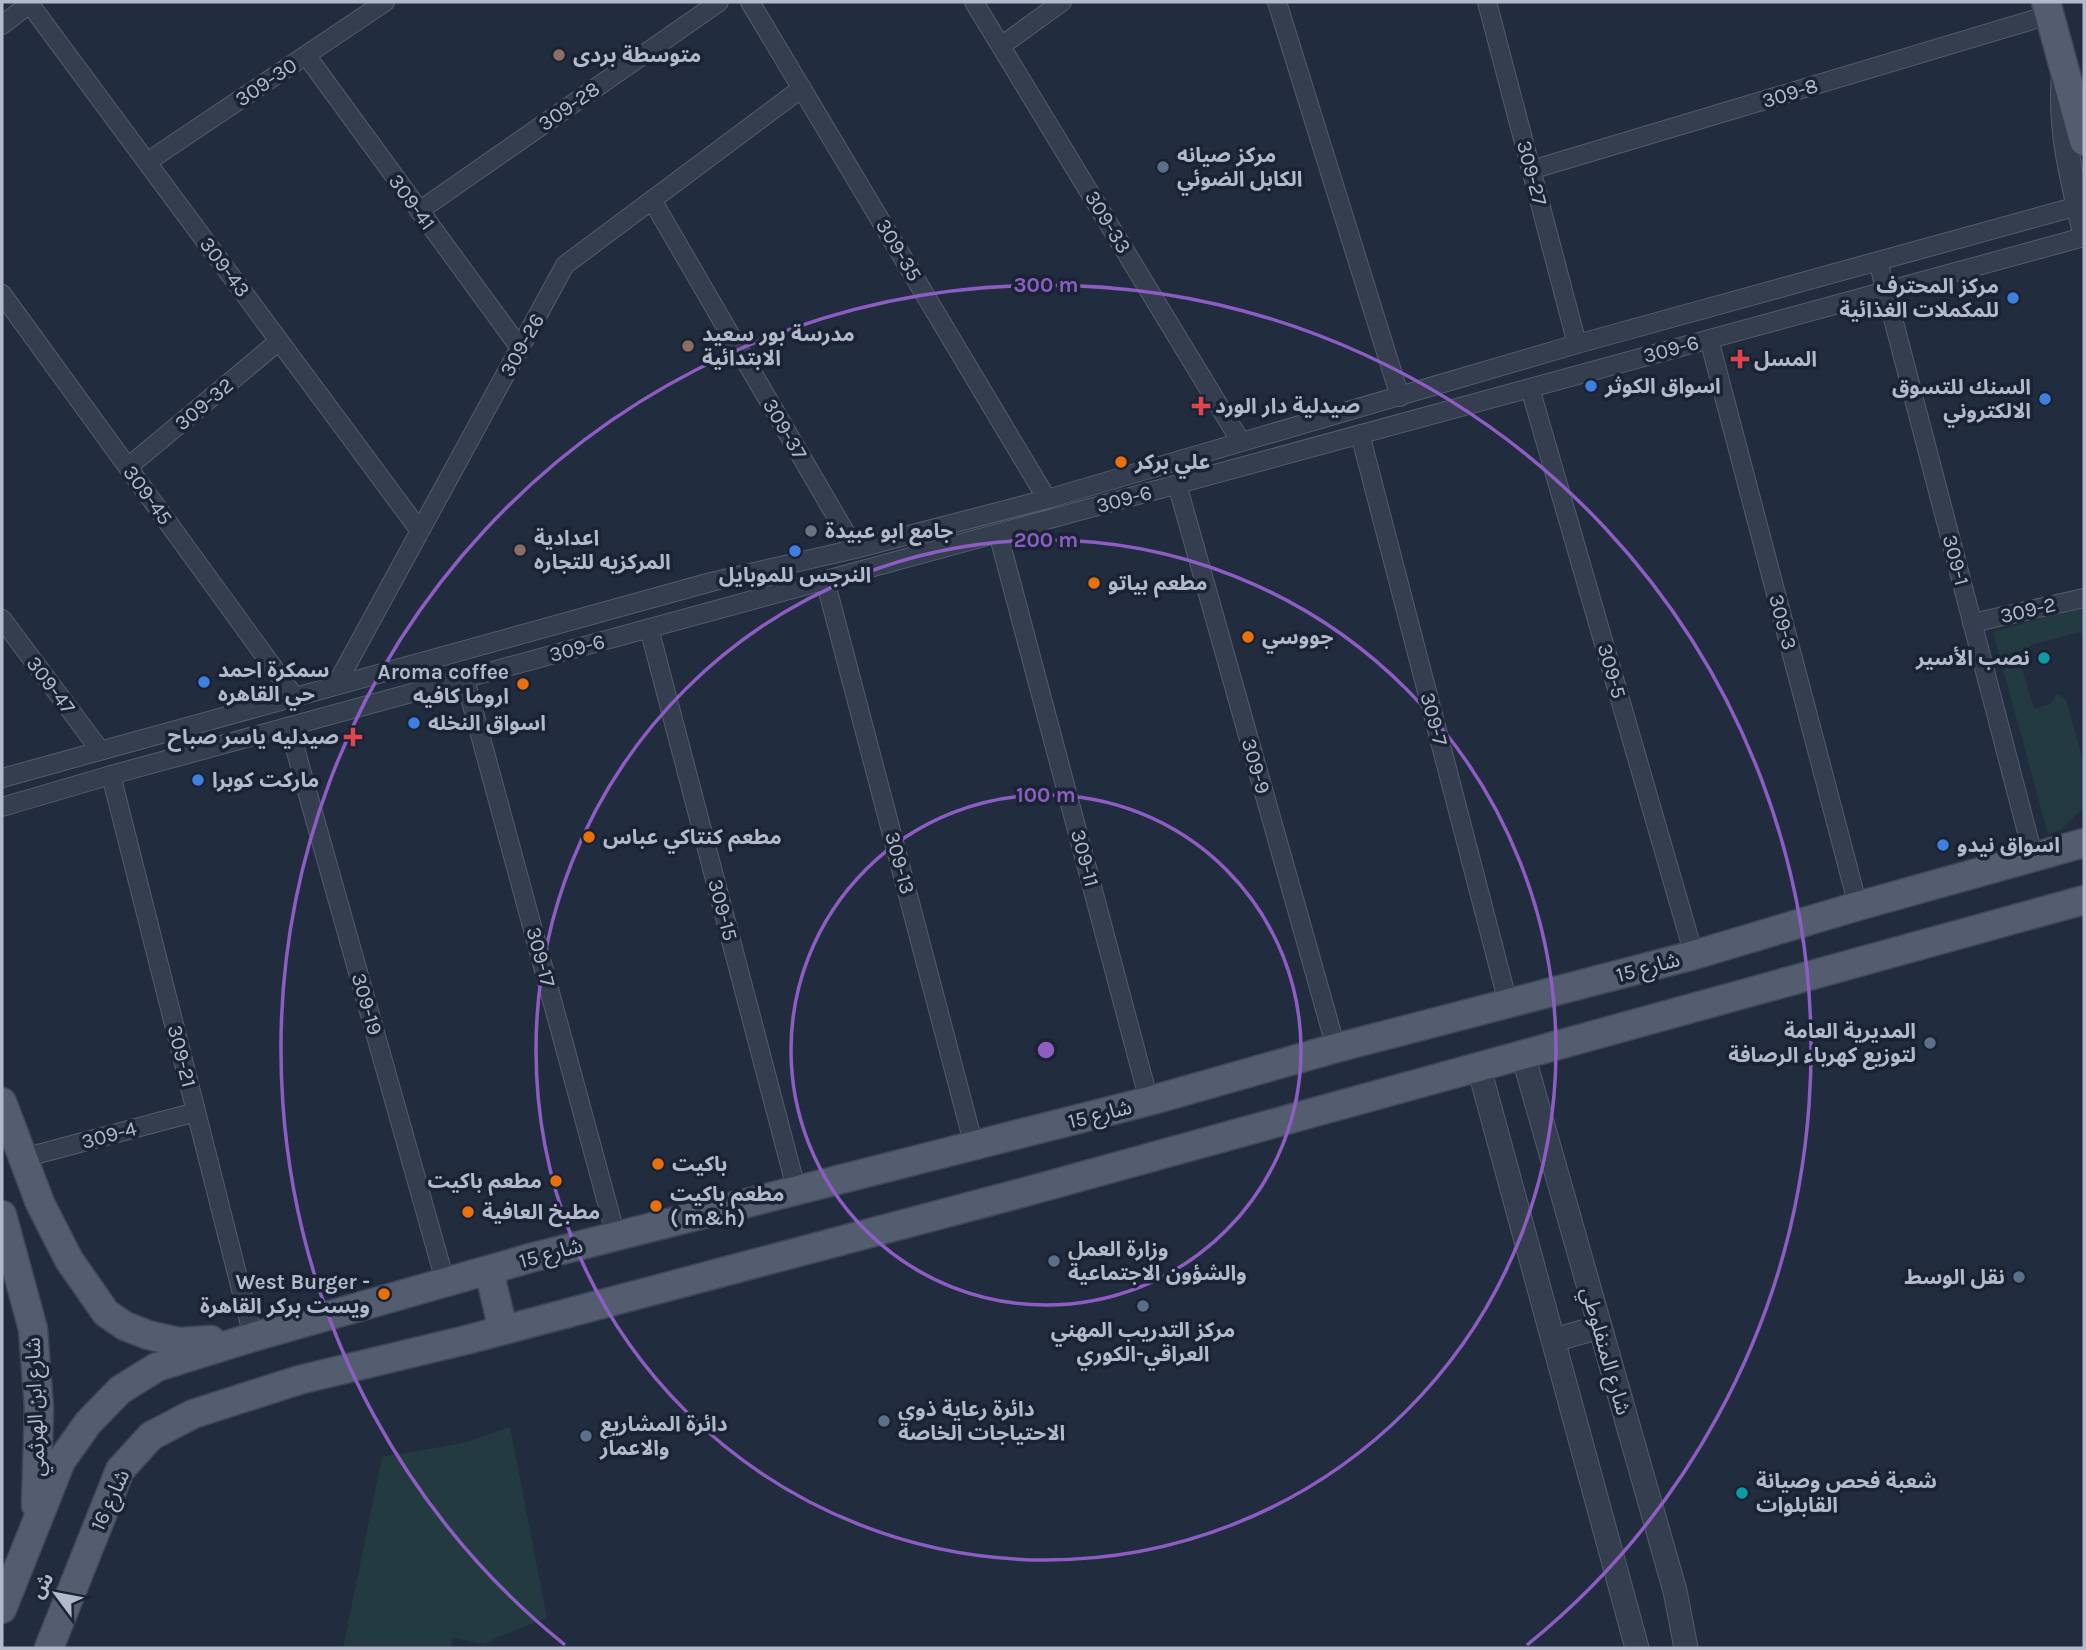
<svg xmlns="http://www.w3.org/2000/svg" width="2086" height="1650" font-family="Karla,'Noto Sans Arabic',sans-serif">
<rect width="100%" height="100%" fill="#212c3f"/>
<path fill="#233b40" d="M2084,606V638L2080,632L2031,645L2020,662L2034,709L2051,704L2057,694L2066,699L2084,764V807L2059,831L2048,834L1993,632Z
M510,1427L547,1618L498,1637L485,1644L453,1638L450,1648H343L382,1457L463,1443Z"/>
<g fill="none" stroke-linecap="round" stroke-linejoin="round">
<defs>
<path id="minor" d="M750,2L1047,499
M974,2L1241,442
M1277,2L1400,397
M1487,2L1577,344
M29,3L420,531
M2,25L32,2
M1001,46L1062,2
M306,55L520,348
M147,162L385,2
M1531,170L2049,15
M652,200L855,549
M419,211L719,2
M1878,261L2034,859
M2,294L294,696
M1709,339L1858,906
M1530,388L1694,955
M1360,434L1508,1003
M128,467L279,341
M1177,484L1336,1048
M998,533L1149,1101
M825,580L974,1146
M2,619L100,750
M1972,623L2084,598
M649,628L797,1192
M465,679L616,1236
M336,685L565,265L802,88
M289,727L445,1281
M111,775L253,1337
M2,778L711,582L855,549L1047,499L1577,344L2078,206
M2,807L111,775L2084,237
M23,1158L196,1112"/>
<path id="tertiary" d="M2063,81C2060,136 2072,178 2084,231
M1523,1055L1675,1591L1686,1648
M1479,1068L1637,1648
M1554,1340L1600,1327"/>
<path id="primary" d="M2046,2L2084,141
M2,1102L40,1203L69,1260L106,1313L125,1326L148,1335L179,1342L211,1340
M2,1215L33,1329L39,1408L36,1505
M489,1270L503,1330
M2,1609L61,1461L88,1423L120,1390L157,1367L253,1337L534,1257L1149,1101L1336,1048L1694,955L1858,906L2084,843
M49,1648L120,1470L151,1436L193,1414L299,1380L466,1340L1025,1192L2084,900"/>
</defs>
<use href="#minor" stroke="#535c6d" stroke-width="20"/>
<use href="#tertiary" stroke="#535c6d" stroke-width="25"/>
<use href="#primary" stroke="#3e4758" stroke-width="31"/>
<use href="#minor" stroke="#353e4f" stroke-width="18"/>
<use href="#tertiary" stroke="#353e4f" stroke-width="23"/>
<use href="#primary" stroke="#535d6f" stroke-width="28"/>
</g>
<g fill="none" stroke="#8e5dc3" stroke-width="3.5">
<circle cx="1046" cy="1050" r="255"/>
<circle cx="1046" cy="1050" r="510"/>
<path d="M565 1645A765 765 0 1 1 1527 1645"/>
</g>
<g fill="#8d6e63" stroke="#1a2334" stroke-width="2.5">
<circle cx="559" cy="55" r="7"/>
<circle cx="688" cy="346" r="7"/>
<circle cx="520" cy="550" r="7"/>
</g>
<g fill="#5c6f8a" stroke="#1a2334" stroke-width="2.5">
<circle cx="1163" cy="167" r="7"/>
<circle cx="1930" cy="1043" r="7"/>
<circle cx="1054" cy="1261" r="7"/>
<circle cx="2019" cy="1277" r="7"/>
<circle cx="1143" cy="1306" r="7"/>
<circle cx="884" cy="1421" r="7"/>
<circle cx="586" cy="1436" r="7"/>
</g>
<g fill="#3f7fe0" stroke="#1a2334" stroke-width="2.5">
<circle cx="2013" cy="298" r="7"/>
<circle cx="1591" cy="386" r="7"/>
<circle cx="2045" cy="399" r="7"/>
<circle cx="795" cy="551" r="7"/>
<circle cx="204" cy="682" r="7"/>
<circle cx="414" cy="723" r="7"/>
<circle cx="198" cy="780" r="7"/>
<circle cx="1943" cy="845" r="7"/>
</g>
<g fill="#e0444e" stroke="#1a2334" stroke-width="2.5">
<path d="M1736.5 348.5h7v7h7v7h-7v7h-7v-7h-7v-7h7z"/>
<path d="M1197.5 395.5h7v7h7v7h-7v7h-7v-7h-7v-7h7z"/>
<path d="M349.5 726.5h7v7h7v7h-7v7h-7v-7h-7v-7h7z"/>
</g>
<g fill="#e8710a" stroke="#1a2334" stroke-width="2.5">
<circle cx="1121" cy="462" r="7"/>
<circle cx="1094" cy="583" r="7"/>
<circle cx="1248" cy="637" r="7"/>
<circle cx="523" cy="684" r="7"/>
<circle cx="589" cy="837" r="7"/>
<circle cx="658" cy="1164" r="7"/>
<circle cx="556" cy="1181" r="7"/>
<circle cx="656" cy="1206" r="7"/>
<circle cx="468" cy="1212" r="7"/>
<circle cx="384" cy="1294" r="7"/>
</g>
<circle fill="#6b7280" stroke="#1a2334" stroke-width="2.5" cx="811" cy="531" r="7"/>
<g fill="#0f9aa8" stroke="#1a2334" stroke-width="2.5">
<circle cx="2044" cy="658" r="7"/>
<circle cx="1742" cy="1493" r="7"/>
</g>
<g text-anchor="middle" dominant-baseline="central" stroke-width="7" stroke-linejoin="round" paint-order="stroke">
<g font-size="21" font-weight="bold" fill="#b1b9ca" stroke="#1a2334" text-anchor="start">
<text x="573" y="55">متوسطة بردى</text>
<text x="1177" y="155">مركز صيانه<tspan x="1177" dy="24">الكابل الضوئي</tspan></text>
<text x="1999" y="286" text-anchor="end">مركز المحترف<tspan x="1999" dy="24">للمكملات الغذائية</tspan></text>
<text x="702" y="334">مدرسة بور سعيد<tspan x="702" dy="24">الابتدائية</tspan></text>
<text x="1754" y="359">المسل</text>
<text x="1605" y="386">اسواق الكوثر</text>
<text x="2031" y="387" text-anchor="end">السنك للتسوق<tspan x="2031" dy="24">الالكتروني</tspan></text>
<text x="1215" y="406">صيدلية دار الورد</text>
<text x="1135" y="462">علي بركر</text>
<text x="825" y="531">جامع ابو عبيدة</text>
<text x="534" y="538">اعدادية<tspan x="534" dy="24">المركزيه للتجاره</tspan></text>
<text x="795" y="575" text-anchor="middle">النرجس للموبايل</text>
<text x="1108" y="583">مطعم بياتو</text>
<text x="1262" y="637">جووسي</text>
<text x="2030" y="658" text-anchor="end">نصب الأسير</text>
<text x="218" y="670">سمكرة احمد<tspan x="218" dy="24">حي القاهره</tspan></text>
<text x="509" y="672" text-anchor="end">Aroma coffee<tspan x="509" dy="24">اروما كافيه</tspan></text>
<text x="428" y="723">اسواق النخله</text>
<text x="339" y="737" text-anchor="end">صيدليه ياسر صباح</text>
<text x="212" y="780">ماركت كوبرا</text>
<text x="603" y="837">مطعم كنتاكي عباس</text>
<text x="1957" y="845">اسواق نيدو</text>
<text x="1916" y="1031" text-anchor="end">المديرية العامة<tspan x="1916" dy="24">لتوزيع كهرباء الرصافة</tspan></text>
<text x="672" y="1164">باكيت</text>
<text x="542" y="1181" text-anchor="end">مطعم باكيت</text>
<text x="670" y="1194">مطعم باكيت<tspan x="670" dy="24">( m&amp;h)</tspan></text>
<text x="482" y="1212">مطبخ العافية</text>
<text x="1068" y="1249">وزارة العمل<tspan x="1068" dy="24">والشؤون الاجتماعية</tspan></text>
<text x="2005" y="1277" text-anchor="end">نقل الوسط</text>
<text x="370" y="1282" text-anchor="end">West Burger -<tspan x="370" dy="24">ويست بركر القاهرة</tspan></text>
<text x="1143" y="1330" text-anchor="middle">مركز التدريب المهني<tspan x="1143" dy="24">العراقي-الكوري</tspan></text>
<text x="898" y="1409">دائرة رعاية ذوي<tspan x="898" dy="24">الاحتياجات الخاصة</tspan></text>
<text x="600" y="1424">دائرة المشاريع<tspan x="600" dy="24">والاعمار</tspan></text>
<text x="1756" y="1481">شعبة فحص وصيانة<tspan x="1756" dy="24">القابلوات</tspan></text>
</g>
<g font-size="21" fill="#b1b9ca" stroke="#1a2334">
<text transform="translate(266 82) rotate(-34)">309-30</text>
<text transform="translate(1790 93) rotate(-17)">309-8</text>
<text transform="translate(569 106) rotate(-35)">309-28</text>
<text transform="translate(1532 173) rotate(75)">309-27</text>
<text transform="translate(412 202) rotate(54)">309-41</text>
<text transform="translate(1108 222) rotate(59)">309-33</text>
<text transform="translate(899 250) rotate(59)">309-35</text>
<text transform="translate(225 267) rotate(53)">309-43</text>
<text transform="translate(522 345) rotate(-61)">309-26</text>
<text transform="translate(1671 349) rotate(-15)">309-6</text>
<text transform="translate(204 404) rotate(-40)">309-32</text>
<text transform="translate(785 429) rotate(60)">309-37</text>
<text transform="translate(148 495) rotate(54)">309-45</text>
<text transform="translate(1124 499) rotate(-15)">309-6</text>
<text transform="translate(1956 560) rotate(75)">309-1</text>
<text transform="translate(2028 610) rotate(-13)">309-2</text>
<text transform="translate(1783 622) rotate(75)">309-3</text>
<text transform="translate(577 648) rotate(-15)">309-6</text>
<text transform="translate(1612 671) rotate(74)">309-5</text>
<text transform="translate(51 685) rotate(53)">309-47</text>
<text transform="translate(1434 719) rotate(75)">309-7</text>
<text transform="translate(1256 766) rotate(74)">309-9</text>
<text transform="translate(1085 858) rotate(75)">309-11</text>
<text transform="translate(900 863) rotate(75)">309-13</text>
<text transform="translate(723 910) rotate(75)">309-15</text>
<text transform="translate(541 957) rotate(75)">309-17</text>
<text transform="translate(1648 967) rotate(-15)">شارع 15</text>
<text transform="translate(367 1004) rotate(74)">309-19</text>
<text transform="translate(182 1056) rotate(76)">309-21</text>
<text transform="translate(1100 1114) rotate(-14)">شارع 15</text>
<text transform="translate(109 1135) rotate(-15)">309-4</text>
<text transform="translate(551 1253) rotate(-15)">شارع 15</text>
<text transform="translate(1606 1351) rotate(74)">شارع المنفلوطي</text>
<text transform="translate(35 1407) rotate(-92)">شارع ابن الهرثمي</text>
<text transform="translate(110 1500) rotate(-65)">شارع 16</text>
</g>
</g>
<circle cx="1046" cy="1050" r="10" fill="#8e5dc3" stroke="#1a2334" stroke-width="3.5"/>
<g font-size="21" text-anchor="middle" font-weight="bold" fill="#8e5dc3" stroke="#1a2334" stroke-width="7" stroke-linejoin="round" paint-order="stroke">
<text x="1046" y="292">300 m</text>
<text x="1046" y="547">200 m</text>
<text x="1046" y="802">100 m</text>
</g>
<rect width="2086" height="1650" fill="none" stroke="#b1b9ca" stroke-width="7"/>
<g transform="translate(56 1594) rotate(302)" stroke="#1a2334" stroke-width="5" paint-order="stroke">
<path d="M0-5L12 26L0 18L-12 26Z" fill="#b1b9ca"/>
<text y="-10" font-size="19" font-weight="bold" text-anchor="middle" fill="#b1b9ca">ش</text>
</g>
</svg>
